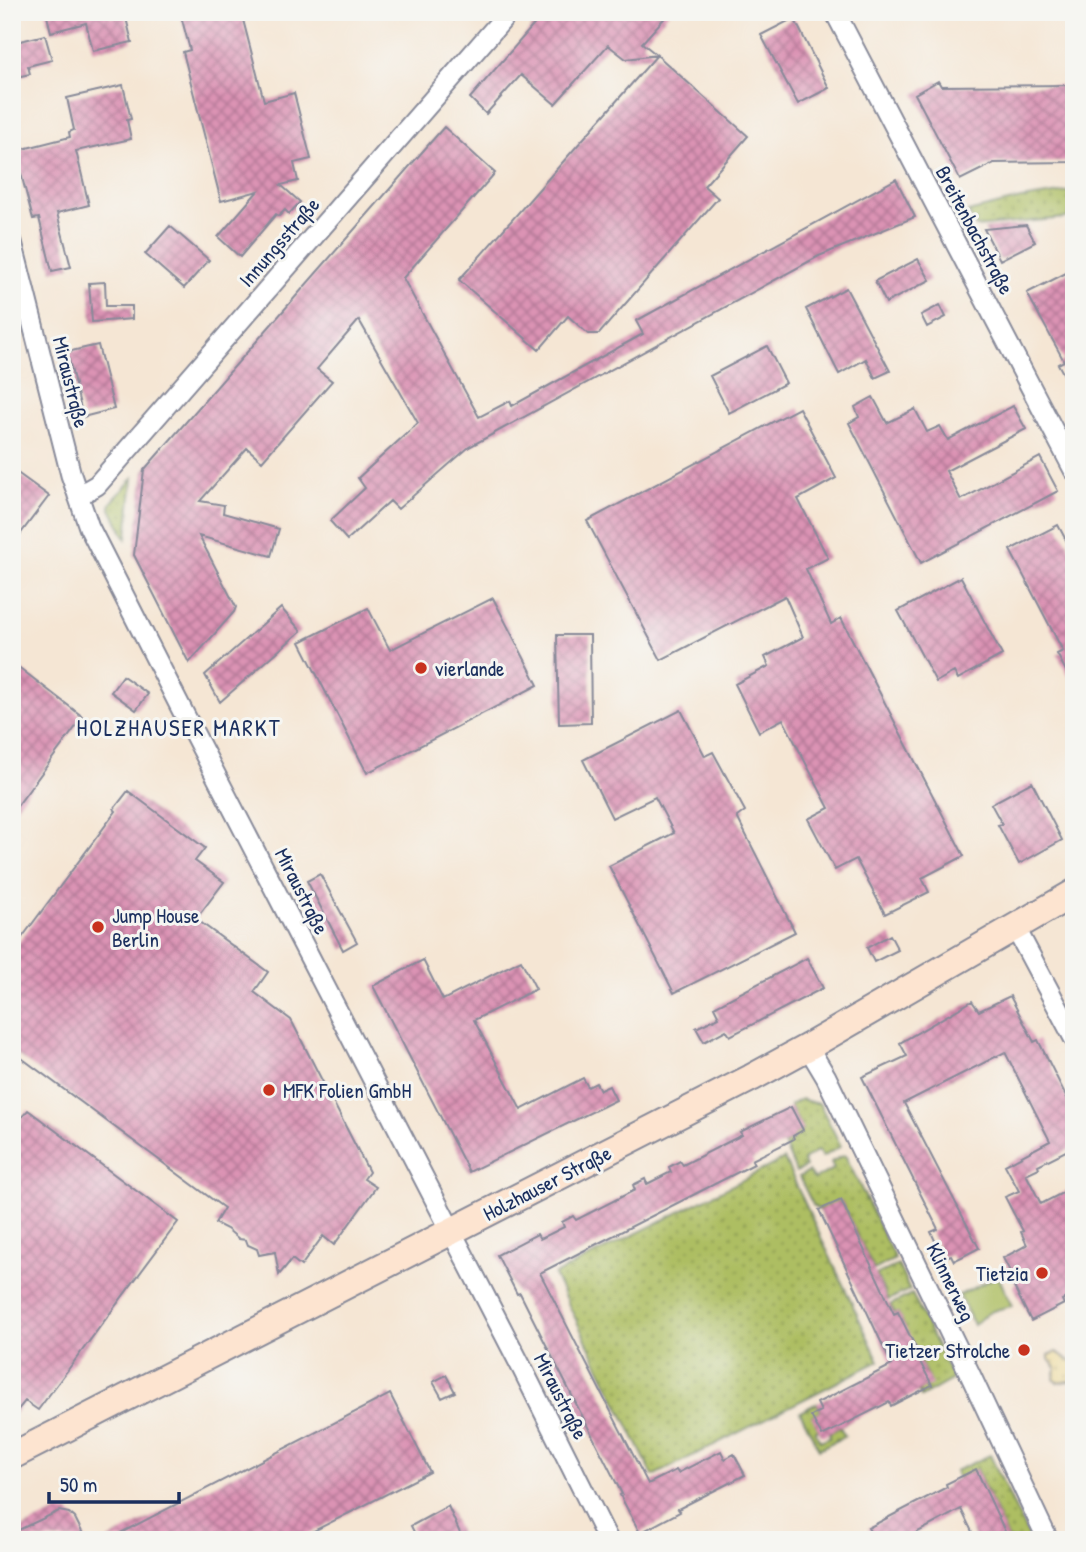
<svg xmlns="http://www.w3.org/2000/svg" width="1086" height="1552" font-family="'Patrick Hand',sans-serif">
<defs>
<pattern id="grass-dots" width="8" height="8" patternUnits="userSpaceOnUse" patternTransform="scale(1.75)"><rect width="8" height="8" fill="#adbe62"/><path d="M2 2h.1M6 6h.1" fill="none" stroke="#8c9b54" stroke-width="1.8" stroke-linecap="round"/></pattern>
<pattern id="sand-dots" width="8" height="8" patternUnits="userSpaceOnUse" patternTransform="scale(1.75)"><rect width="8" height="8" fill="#eeda9e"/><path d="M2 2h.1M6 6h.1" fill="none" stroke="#ccbb8a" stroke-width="1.8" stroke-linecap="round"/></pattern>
<pattern id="building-cross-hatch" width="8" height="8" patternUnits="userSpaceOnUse" patternTransform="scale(1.75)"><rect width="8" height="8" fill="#db93b4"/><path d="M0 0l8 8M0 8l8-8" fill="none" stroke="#b17896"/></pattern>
</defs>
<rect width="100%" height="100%" fill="#f6f6f2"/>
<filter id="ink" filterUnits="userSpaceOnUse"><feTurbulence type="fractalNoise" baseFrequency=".0143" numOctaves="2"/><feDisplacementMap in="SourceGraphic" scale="14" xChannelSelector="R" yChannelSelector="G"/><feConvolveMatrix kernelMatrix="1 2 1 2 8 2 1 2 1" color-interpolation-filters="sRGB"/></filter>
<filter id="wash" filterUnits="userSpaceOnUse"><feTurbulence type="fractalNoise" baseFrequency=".00686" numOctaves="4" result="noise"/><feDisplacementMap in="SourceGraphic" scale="28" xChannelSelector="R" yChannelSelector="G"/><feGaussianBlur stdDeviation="1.57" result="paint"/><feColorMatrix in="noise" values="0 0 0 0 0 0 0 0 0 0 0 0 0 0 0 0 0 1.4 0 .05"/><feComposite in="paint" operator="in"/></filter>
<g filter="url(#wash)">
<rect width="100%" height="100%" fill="#f5e6d4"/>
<path fill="url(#grass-dots)" stroke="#647660" stroke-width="2" d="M1074,191V217L976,227L968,212L1021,199Z
M133,478L127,537L126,539L110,507L111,503Z
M801,1099L814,1103H819L841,1146L822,1157L818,1151L803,1160L806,1167L796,1172L784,1144L794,1139L793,1135L802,1130L790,1105Z
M845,1155L895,1259L874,1270L841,1201L819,1210L814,1207L799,1177L808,1172L814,1179L834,1169L831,1162Z
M784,1159L879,1361L653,1476L554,1275Z
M898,1265L910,1290L888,1300L876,1275Z
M912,1294L953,1379L921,1397L918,1390L931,1385L898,1313L895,1314L890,1305Z
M817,1403L821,1411L812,1416L819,1429L815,1431L820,1441L830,1437L829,1433L840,1427L845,1436L819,1449L800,1412Z
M990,1455L1030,1540H1009L976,1469L958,1478L955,1471Z"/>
<path fill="url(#sand-dots)" stroke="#84847e" stroke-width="2" d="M1056,1352C1063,1354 1066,1361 1074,1362V1381C1067,1380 1063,1383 1057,1382L1054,1379L1056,1369L1049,1359V1355Z"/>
<path fill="#adbe62" stroke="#647660" stroke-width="2" d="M998,1276L1012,1306C994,1310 987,1311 974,1325L959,1295Z"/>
<g id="blocks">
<path fill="url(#building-cross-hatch)" d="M46,12H109L110,17L103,19L125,14L132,42L93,51L86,23L51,32Z
M180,12H241L264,101L294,93L311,159L294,163L298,181L281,185L300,202L289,214L285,210L279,216L276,214L240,257L218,237L258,191L221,201L183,52L190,50Z
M545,12H670L642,43L657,55L626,59L608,45L555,104L521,75L486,114L470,98Z
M794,18L829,88L798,104L761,35Z
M45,35L52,60L28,66L30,74L12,78V43Z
M657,55L748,136L704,186L718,198L599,334H588L568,316L539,350L459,280Z
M938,81L941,86L1074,85V162L994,163L960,180L915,94Z
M123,85L131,119L127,120L131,139L76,151L89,205L57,213L71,267L52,271L39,218L33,219L15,151L70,137L69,132L74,130L67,98Z
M444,127L495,173L403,278L479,417L510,401L512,406L643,334L636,321L896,179L915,217L819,256L469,447L398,509L390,501L347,540L330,521L365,488L358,478L418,423L359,320L317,369L332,381L262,461L247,448L200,501L224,505L223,513L279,529L271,556L199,536L236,607L234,612L189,663L134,555L144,470Z
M1026,225L1035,242L1000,260L984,229Z
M170,226L209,260L184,288L145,254Z
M918,259L930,280L886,303L875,281Z
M1074,269V393L1058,364L1064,361L1027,293Z
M105,282L106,306H132V319L92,322L89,283Z
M846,288L890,371L875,378L866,359L839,374L806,309Z
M940,305L946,317L927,327L921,315Z
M98,345L114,409L83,417L67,352Z
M767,346L786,383L729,413L710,376Z
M873,397L887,423L915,409L927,432L940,426L948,440L1013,406L1026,429L946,471L961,500L1040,457L1058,491L921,563L849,423L859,417L855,407Z
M799,408L836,478L798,499L828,558L806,569L831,624L841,618L964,856L922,878L929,892L885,914L856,859L835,870L808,819L829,808L783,719L759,732L735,684L769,666L765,657L803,637L785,596L661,660L587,521Z
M12,469L49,496L12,545Z
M1058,525L1074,555V686L1057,654L1063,651L1010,550Z
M961,577L1002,655L958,679L954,672L936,682L898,611Z
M493,598L538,685L367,773L300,642L368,608L390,650Z
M281,608L301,631L220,702L205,675Z
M557,635H590L591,723L559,724Z
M12,662L83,717L12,813Z
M123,676L148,694L136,710L111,692Z
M681,710L705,756L713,752L745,811L737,817L795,932L674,993L609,866L674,833L655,797L612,818L583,760Z
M1032,782L1062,840L1019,864L998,825L1002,824L991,804Z
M128,791L205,848L195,861L224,882L196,919L268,972L254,992L291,1020L369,1172L364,1179L376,1187L334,1245L323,1236L301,1266L292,1259L279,1275L275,1252L259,1255L257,1249L248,1245L246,1240L239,1239L227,1229L215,1223L224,1208L12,1051V951L116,811L114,809Z
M320,874L357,942L343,950L307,881Z
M890,935L898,950L874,962L867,948Z
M807,958L823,988L730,1036L726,1030L704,1042L696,1028L719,1017L714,1007Z
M423,960L443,1000L521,960L536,989L474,1020L521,1110L583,1078L588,1087L596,1083L600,1090L609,1086L616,1100L469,1172L373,986Z
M1010,996L1034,1042L1038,1040L1074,1112V1147L1038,1165L1039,1168L1026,1174L1041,1204L1074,1187V1294L1062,1300L1064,1304L1031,1321L1013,1285L1016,1283L1003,1258L1027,1245L1021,1232L1023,1231L1005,1197L1019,1191L1005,1165L1050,1141L1005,1052L904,1103L979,1248L954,1261L951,1255L943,1258L931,1232L938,1229L862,1077L907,1056L900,1043L972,1001L979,1011Z
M791,1107L803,1130L793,1136L794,1139L752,1160L754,1164L540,1273L648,1484L676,1470L678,1473L721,1451L725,1459L734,1454L745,1475L678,1509L680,1512L640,1533L620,1495L622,1494L534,1321L520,1293L517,1294L497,1255L537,1234L540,1239L564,1227L562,1222L573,1216L576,1220L635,1190L633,1185L645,1179L647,1184L671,1172L669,1167L680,1161L683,1165L742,1135L740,1132Z
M28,1110L178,1222L38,1410L25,1401L12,1417V1111L21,1118Z
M841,1200L894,1314L898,1312L918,1352L916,1354L932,1385L891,1406L889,1402L822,1436L811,1416L821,1411L817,1403L892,1365L819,1210Z
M446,1375L455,1392L442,1398L433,1382Z
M390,1394L430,1472L296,1540H107Z
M976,1469L1009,1540H976L961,1509L903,1540H875L868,1528L947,1487L946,1484Z
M448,1506L463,1540H418L411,1526Z
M59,1511L69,1513L75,1518L86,1540H12V1533Z"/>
</g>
</g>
<g filter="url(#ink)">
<use href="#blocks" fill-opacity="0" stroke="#888a99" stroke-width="2"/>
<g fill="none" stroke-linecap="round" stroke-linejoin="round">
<defs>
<path id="street" d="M835,12L1074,470
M12,242L71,475L89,527L183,712L523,1370L608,1540
M78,496L97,485L509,12
M1015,927L1074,1038
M808,1047L826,1077L969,1372L1048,1540"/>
<path id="secondary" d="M12,1456L751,1078L808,1047L1074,893"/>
</defs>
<use href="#street" stroke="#888a99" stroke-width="23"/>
<use href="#secondary" stroke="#888a99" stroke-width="30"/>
<use href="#street" stroke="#fff" stroke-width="19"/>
<use href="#secondary" stroke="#fde4d0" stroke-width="26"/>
</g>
</g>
<g fill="#c8321e" stroke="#f6f6f2" stroke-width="2.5">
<circle cx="421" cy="668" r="7"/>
<circle cx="98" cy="927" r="7"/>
<circle cx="269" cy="1090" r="7"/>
<circle cx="1042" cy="1273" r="7"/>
<circle cx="1024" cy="1350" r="7"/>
</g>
<g text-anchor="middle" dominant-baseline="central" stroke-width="6" stroke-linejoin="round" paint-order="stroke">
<g font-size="21" fill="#1b2f5e" stroke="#f6f6f2">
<text transform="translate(975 230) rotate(62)">Breitenbachstraße</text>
<text transform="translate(279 242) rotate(-49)">Innungsstraße</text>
<text transform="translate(71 382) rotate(76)">Miraustraße</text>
<text transform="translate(302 891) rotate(63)">Miraustraße</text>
<text transform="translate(547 1183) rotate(-27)">Holzhauser Straße</text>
<text transform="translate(951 1282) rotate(64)">Klinnerweg</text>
<text transform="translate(561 1396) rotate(63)">Miraustraße</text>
</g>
<g font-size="21" fill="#1b2f5e" stroke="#f6f6f2" text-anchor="start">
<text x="435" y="668">vierlande</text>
<text x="112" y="915">Jump House<tspan x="112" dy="24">Berlin</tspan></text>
<text x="283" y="1090">MFK Folien GmbH</text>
<text x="1028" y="1273" text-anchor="end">Tietzia</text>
<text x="1010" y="1350" text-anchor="end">Tietzer Strolche</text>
</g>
<g font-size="23" letter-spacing="2" fill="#1b2f5e" stroke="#f6f6f2">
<text x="179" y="727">HOLZHAUSER MARKT</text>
</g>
</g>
<rect width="1086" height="1552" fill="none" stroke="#f6f6f2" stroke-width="42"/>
<path d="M49 1492v10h130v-10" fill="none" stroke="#1b2f5e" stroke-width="3.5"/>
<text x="60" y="1492" font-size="21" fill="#1b2f5e" stroke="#f6f6f2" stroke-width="5" paint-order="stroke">50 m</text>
</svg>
